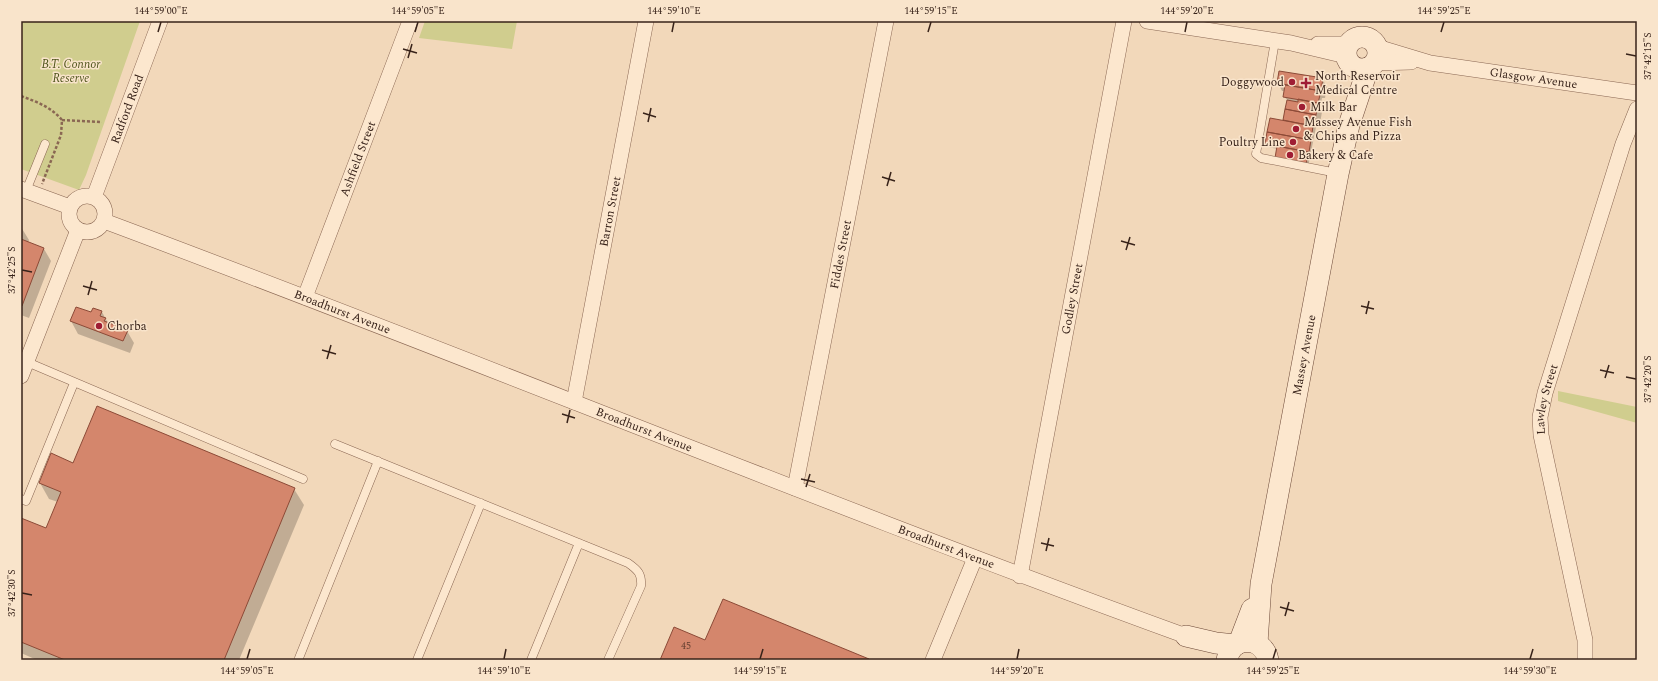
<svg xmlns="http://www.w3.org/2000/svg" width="1658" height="681" font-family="Spectral,serif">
<rect width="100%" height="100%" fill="#f2d8ba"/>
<path fill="#d0cd8e" d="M21,21H140L86,175L79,190L21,169Z
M425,21H517L512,49L419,38Z
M1558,391L1637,407V423L1558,401Z"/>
<path fill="#0003" d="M1322,79L1327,87L1325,98H1322L1320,108L1322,112L1320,123L1317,122L1308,167L1278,149L1268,147L1266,143L1283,122L1287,100L1284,96L1285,91H1282L1278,83Z
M21,227L29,240L28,243L44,249L51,261L29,318L21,315Z
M102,312L108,323L127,331L134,343L130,353L78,334L71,321Z
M74,464L294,489L304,505L239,660H37L21,653V519L47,530L58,502L49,499L40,483Z"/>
<path fill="#d4866c" stroke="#8c4a37" d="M1279,71L1323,78L1321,91L1277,83Z
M1285,85L1321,91L1318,103L1283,97Z
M1298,99L1318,103L1316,115L1285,109L1287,100L1298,102Z
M1285,109L1316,115L1313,126L1283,120Z
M1270,118L1313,126L1311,140L1267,132Z
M1267,132L1311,140L1309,152L1265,144Z
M1277,146L1309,152L1306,164L1275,158Z
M21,239L44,248L22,306H21Z
M76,307L91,312L93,308L102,311L100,316L106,318L104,321L128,330L123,341L70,321Z
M97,406L295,488L224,660H65L21,642V518L46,528L61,492L39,483L51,453L73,463Z
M723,599L869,659V660H660L674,627L705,640Z"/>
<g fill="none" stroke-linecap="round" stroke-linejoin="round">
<defs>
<path id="lane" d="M1275,41L1256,154L1261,158L1337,173
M26,191L45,144
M27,362L303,479
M335,444L628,563C638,570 642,574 641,586L608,660
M21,499L26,501L74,383
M299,658L378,461
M417,660L481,503
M531,660L579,543"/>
<g id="street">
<path d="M1147,21L1291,43L1346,56"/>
<path d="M1318,44H1349"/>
<path id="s1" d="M1377,47L1430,63L1637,93"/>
<path d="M1375,63L1411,62"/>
<path d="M21,189L70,207"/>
<circle cx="87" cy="214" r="18"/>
<path id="s2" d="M94,197L160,21"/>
<path id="s3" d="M104,221C466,356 823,504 1186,636"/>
<path id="s4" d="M305,297L410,21"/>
<path d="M21,376L78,230"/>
<path id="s5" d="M574,402L646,21"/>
<path id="s6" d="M795,488L886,21"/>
<path id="s7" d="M1020,576L1124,21"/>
<path d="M933,660L975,558"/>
<path id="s8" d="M1585,660V640L1541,435L1540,417L1545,393L1623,144L1637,109"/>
</g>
<g id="secondary">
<circle cx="1362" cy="53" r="16"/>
<path d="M1186,636L1216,643L1235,645"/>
<path d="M1239,643L1252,609"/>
<path id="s9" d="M1257,643L1261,584L1338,174L1349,125L1368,68"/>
<path d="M1227,660C1231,635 1264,636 1268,660"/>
</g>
</defs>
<use href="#lane" stroke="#8a6753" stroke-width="9"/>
<use href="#street" stroke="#8a6753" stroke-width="16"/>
<use href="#secondary" stroke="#6c4837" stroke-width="22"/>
<path stroke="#8a6753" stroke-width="2.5" stroke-dasharray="3 2" stroke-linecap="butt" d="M21,96C37,102 51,107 62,120L61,135L42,184
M62,120L102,122"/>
<use href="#lane" stroke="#fce7ce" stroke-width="8"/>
<use href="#street" stroke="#fce7ce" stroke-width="15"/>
<use href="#secondary" stroke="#fce7ce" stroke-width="21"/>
</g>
<path fill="none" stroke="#38231a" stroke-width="1.5" d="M158,32L161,22M415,32L418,22M672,32L674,22M928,32L931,22M1185,32L1187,22M1441,32L1444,22M403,49L417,53M1626,54L1636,56M408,58L412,44M643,113L656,117M648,122L651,108M882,177L895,181M887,186L891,172M1121,241L1135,245M1126,250L1130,237M22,270L32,272M83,286L97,290M88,295L92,281M1361,306L1374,309M1366,314L1369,301M322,350L336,354M327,359L331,345M1600,370L1614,373M1626,377L1636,379M1605,378L1609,365M562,414L575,418M567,423L570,410M801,479L815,482M806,487L810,474M1041,543L1054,546M1046,551L1049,538M22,593L32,595M1280,607L1294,611M1285,616L1289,602M247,659L250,649M504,659L506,649M760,659L763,649M1017,659L1019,649M1273,659L1276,649M1530,659L1533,649"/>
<g fill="#9f1d34" stroke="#f9e4cb" stroke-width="1.5">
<circle cx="1292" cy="82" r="4"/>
<path d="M1304 77h4v4h4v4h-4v4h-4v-4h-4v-4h4z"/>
<circle cx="1302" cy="107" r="4"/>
<circle cx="1296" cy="129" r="4"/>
<circle cx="1293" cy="142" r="4"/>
<circle cx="1290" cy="155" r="4"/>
<circle cx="99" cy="326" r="4"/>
</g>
<g text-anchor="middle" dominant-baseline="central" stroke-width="3" stroke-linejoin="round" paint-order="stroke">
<g font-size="10" fill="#5f3c2e">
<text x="686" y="646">45</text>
</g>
<g font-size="12" font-style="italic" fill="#51561e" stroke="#f9e4cb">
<text x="71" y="64">B.T. Connor<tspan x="71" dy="14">Reserve</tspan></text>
</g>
<g font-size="12" fill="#38231a" stroke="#f9e4cb" text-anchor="start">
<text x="1315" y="76">North Reservoir<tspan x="1315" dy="14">Medical Centre</tspan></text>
<text x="1284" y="82" text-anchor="end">Doggywood</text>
<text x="1310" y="107">Milk Bar</text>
<text x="1304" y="122">Massey Avenue Fish<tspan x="1304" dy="14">&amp; Chips and Pizza</tspan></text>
<text x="1285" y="142" text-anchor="end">Poultry Line</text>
<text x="1298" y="155">Bakery &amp; Cafe</text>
<text x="107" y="326">Chorba</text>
</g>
<g font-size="12" fill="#38231a" stroke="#f9e4cb">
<text stroke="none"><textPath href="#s1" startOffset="160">Glasgow Avenue</textPath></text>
<text stroke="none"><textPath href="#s2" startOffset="94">Radford Road</textPath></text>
<text stroke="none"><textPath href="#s4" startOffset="148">Ashfield Street</textPath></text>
<text stroke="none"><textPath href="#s5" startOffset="194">Barron Street</textPath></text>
<text stroke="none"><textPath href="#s6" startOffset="238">Fiddes Street</textPath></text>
<text stroke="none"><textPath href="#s7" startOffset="282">Godley Street</textPath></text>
<text stroke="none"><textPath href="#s3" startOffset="255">Broadhurst Avenue</textPath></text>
<text stroke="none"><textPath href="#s9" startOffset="292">Massey Avenue</textPath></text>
<text stroke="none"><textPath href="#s8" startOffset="266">Lawley Street</textPath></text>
<text stroke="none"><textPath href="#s3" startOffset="579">Broadhurst Avenue</textPath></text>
<text stroke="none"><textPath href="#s3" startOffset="903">Broadhurst Avenue</textPath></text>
</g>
</g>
<rect width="1658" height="681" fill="none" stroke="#f9e4cb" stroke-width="44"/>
<rect x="22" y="22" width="1614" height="637" fill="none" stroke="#38231a" stroke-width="1.5"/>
<g font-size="10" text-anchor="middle" fill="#38231a">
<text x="161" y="14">144°59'00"E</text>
<text x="418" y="14">144°59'05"E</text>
<text x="674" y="14">144°59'10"E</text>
<text x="931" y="14">144°59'15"E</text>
<text x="1187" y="14">144°59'20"E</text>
<text x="1444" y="14">144°59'25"E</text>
<text transform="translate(1647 56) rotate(-90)" y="4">37°42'15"S</text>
<text transform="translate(11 270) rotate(-90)" y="4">37°42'25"S</text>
<text transform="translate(1647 379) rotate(-90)" y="4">37°42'20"S</text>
<text transform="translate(11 593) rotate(-90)" y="4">37°42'30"S</text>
<text x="247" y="674">144°59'05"E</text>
<text x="504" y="674">144°59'10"E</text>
<text x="760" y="674">144°59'15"E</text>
<text x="1017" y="674">144°59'20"E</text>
<text x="1273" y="674">144°59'25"E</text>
<text x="1530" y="674">144°59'30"E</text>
</g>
</svg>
